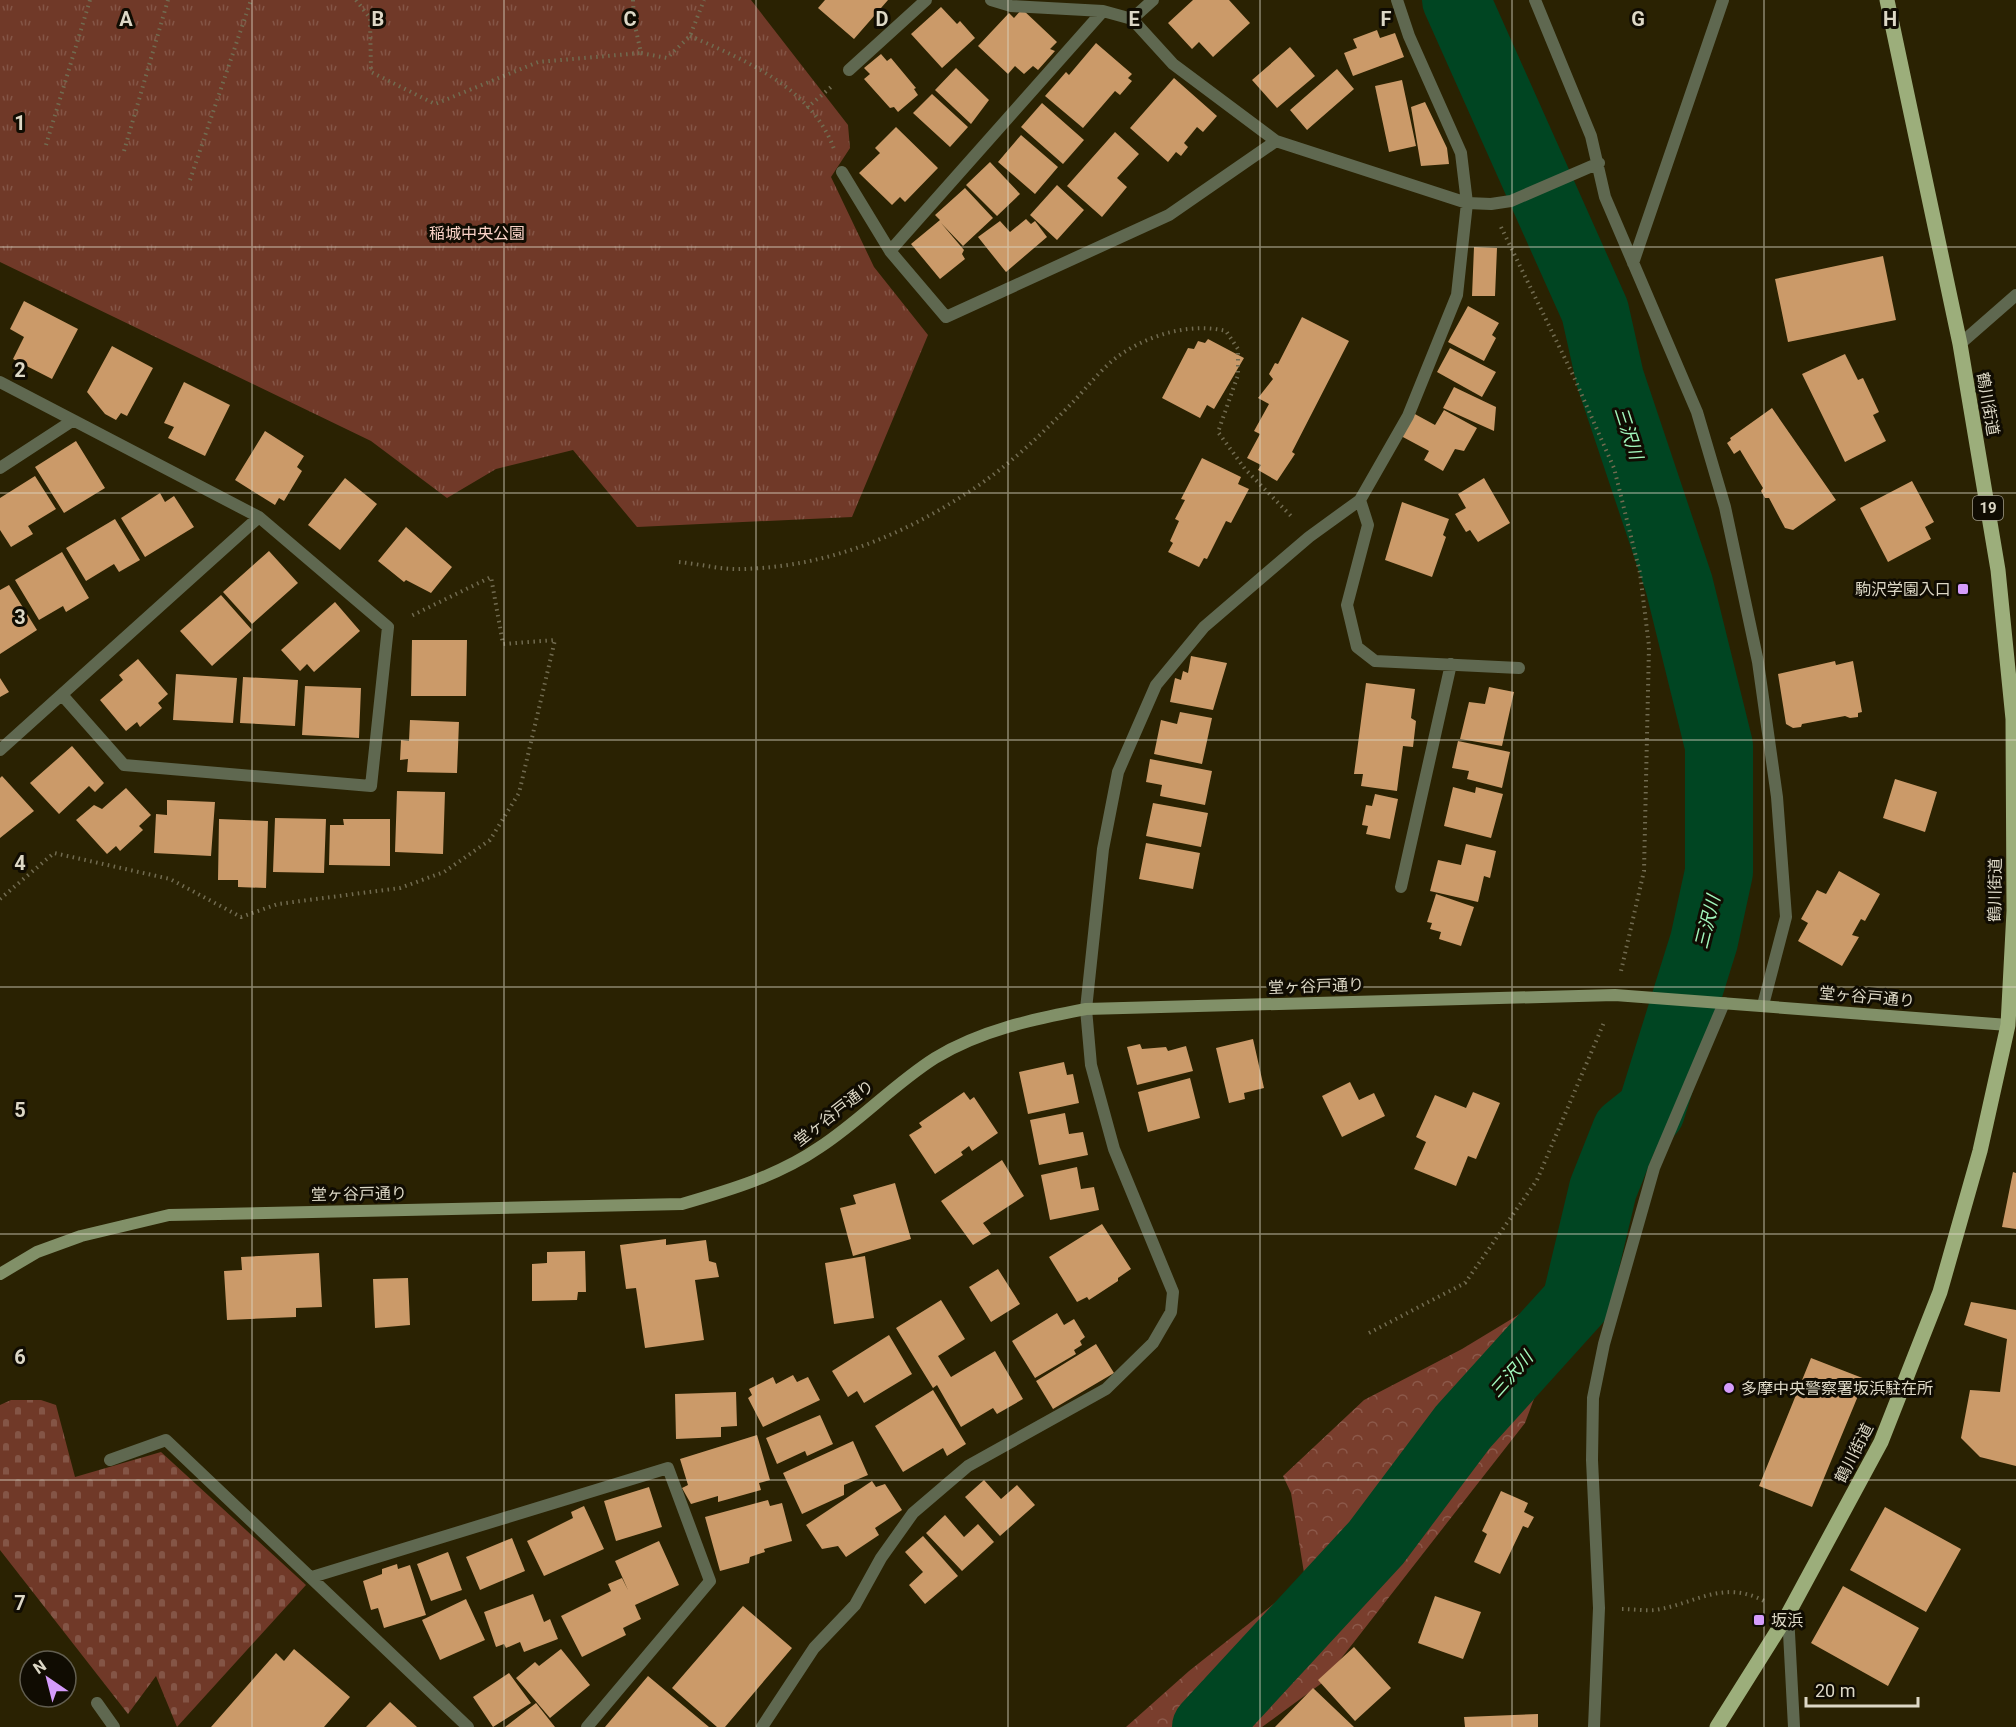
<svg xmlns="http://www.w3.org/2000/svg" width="2016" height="1727" font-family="Roboto,'Noto Sans JP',sans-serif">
<defs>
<pattern id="grass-tufts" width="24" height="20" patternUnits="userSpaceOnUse" patternTransform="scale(1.5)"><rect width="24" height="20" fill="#703928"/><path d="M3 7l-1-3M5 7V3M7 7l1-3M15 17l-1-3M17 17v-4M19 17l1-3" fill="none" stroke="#845546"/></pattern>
<pattern id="forest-crowns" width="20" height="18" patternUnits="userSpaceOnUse" patternTransform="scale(1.5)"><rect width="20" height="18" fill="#793e2d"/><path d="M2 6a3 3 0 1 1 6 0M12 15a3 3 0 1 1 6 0" fill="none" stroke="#8c594a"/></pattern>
<pattern id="cemetery-stones" width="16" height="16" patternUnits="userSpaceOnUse" patternTransform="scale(1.5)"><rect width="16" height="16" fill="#703928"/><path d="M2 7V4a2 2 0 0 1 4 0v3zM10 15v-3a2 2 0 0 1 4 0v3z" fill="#845546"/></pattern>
</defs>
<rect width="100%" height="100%" fill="#2a2202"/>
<path fill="url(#grass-tufts)" d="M0,0H751L848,125L850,148L831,177L874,267L928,335L852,517L637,527L573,450L496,469L447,498L371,441L0,262Z"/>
<path fill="url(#forest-crowns)" d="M1579,1278L1525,1423L1322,1683L1262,1727H1126L1189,1671L1305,1579L1291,1493L1283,1476L1364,1400L1462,1349Z"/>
<path fill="url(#cemetery-stones)" d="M11,1400H41L56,1405L75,1477L161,1452L306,1585L177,1727L156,1676L128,1714L0,1550V1405Z"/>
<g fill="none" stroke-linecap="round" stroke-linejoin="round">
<path stroke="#004522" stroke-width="68" d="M1206,1727L1376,1543L1463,1427L1576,1302L1603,1189L1626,1131L1651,1111L1704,941L1719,872V746L1679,584L1610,378L1595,311L1456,0"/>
</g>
<path fill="#cb9a69" d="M825,0H888L854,39L818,8Z
M1193,0H1229L1250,23L1213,57L1199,42L1192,49L1168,23Z
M941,7L957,24L960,21L975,38L942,68L911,34Z
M1022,9L1057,42L1050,49L1055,51L1038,70L1033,66L1024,74L1015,66L1008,74L978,46L1009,13L1014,18Z
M1377,30L1380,38L1395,33L1404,57L1353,76L1344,53L1357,48L1353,39Z
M1096,43L1132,74L1128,78L1132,81L1120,95L1115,91L1083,128L1045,96L1066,72L1069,75Z
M1290,47L1315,76L1277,108L1252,80Z
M881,54L887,61L891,58L916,88L914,89L918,95L898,112L894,107L890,108L864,79L870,74L864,68Z
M956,68L989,100L971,124L935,90Z
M1337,69L1354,89L1307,130L1290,110Z
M1174,78L1217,116L1203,132L1197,127L1184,143L1188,147L1181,156L1176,152L1168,162L1130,128Z
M1402,80L1416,146L1389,152L1375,86Z
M932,94L968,127L950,147L913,113Z
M1425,102L1447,148L1449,164L1421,166L1411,107Z
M1042,103L1084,140L1063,164L1021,127Z
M896,127L938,168L905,202L900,197L892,205L859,173L880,153L875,148Z
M1115,132L1139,154L1117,178L1127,187L1102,217L1067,186Z
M1021,135L1058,167L1035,194L998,162Z
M990,162L1020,194L997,216L966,185Z
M1057,185L1084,210L1057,240L1030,215Z
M965,188L993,218L963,246L941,223L964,250L962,254L965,259L940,279L911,244L940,220L935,215Z
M1026,219L1031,224L1035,221L1047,237L1006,272L978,237L1000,221L1010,232Z
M1474,247L1497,248L1495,296H1472Z
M1883,256L1896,320L1788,342L1775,279Z
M24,301L78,329L52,379L13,359L24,337L10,329Z
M1468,306L1499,323L1492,335L1496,338L1484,361L1448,342Z
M1302,317L1349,341L1292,452L1295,454L1277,481L1258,470L1261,465L1247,458L1260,434L1254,431L1269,404L1258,398L1273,379L1269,374L1275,363L1278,364Z
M1208,339L1244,358L1214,409L1207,405L1200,418L1162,398L1188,348L1194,349L1198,341L1205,343Z
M112,346L153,368L127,416L121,413L116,420L105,414L87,392Z
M1450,348L1496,372L1482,397L1437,372Z
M1845,354L1858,380L1863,378L1879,412L1873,415L1886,441L1845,462L1802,374Z
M184,382L230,405L205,456L168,438L174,427L164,423Z
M1454,387L1496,407L1494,431L1443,408Z
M1772,408L1836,500L1793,530L1785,528L1769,498H1765L1761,491L1763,488L1740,450L1734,454L1727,443L1731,440L1730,438Z
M1444,410L1477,428L1464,451L1455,449L1443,471L1424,460L1429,451L1401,436L1413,413L1435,425Z
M265,431L304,456L297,467L302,471L284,501L279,498L275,505L235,480Z
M76,441L105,488L64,513L35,467Z
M1202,458L1241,477L1238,484L1249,489L1231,523L1226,521L1207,559L1204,558L1199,567L1168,552L1173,543L1170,541L1179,521L1175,519L1185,500L1181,499Z
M35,476L56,509L28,526L33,534L11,547L0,530V498Z
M345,478L377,504L340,550L308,525Z
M1484,478L1510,523L1478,542L1470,530L1466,532L1455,514L1466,508L1458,494Z
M1912,481L1934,522L1925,527L1931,539L1888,562L1860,508Z
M160,493L165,502L174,496L194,527L145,557L121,518Z
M1402,502L1449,519L1443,535L1446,537L1432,577L1385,560Z
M115,519L140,560L119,572L114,564L86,581L66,548Z
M406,527L452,567L431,593L406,580L404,582L378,561Z
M269,551L298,583L252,624L223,592Z
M62,552L89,598L66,612L63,606L39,620L15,580Z
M9,585L37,630L0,654V590Z
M221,595L252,630L212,666L180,631Z
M335,602L360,631L314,672L307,664L300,671L281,650Z
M412,640H467L466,696H411Z
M1191,656L1227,663L1213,710L1170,702L1175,678L1181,680L1183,671L1188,673Z
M138,659L168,694L158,703L162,708L140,727L137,722L126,731L100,700L123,680L119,675Z
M1835,661L1836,665L1853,661L1862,712L1858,713V717L1850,718L1845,716L1802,724L1801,727L1793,728L1786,724L1778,674Z
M176,674L237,678L233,723L173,720Z
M243,677L298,680L295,726L240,723Z
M0,678L9,692L0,697Z
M1366,683L1415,689L1411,718L1416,721L1413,747L1403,746L1397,791L1361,786L1363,774H1354Z
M305,686L361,688L359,738L302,735Z
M1489,687L1514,692L1502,746L1460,739L1469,702L1485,704Z
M1180,712L1212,718L1202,764L1154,754L1161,720L1177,724Z
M410,720L459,722L457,773L407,772L408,759L400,760L401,740L409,741Z
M1458,741L1510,752L1502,788L1467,779L1469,771L1452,768Z
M72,746L104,783L95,792L89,786L59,814L30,783Z
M1150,759L1212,771L1205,805L1160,796L1162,785L1146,782Z
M2,776L34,811L0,838V778Z
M1895,779L1937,792L1925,832L1883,818Z
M1453,787L1475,793L1476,787L1503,794L1491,838L1444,826Z
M126,788L151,815L139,826L143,830L120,851L116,846L107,854L76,820L94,805L102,809Z
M397,791L445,792L443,854L395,852Z
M1375,794L1398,799L1390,839L1366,834L1368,826L1362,825L1366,805L1372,806Z
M167,800L215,802L211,856L154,853L156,814L167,815Z
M1153,803L1208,813L1201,847L1146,836Z
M275,818L326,819L324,873L273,872Z
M219,819L268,821L266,888L238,887V880H218Z
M343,819H390V866L329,865L330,825H344Z
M1146,843L1200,853L1193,889L1139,879Z
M1466,844L1496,851L1490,878L1484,876L1478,902L1430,891L1438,860L1461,865Z
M1839,871L1880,894L1865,921L1861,919L1852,935L1859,937L1842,966L1798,941L1808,923L1801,919L1817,890L1826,894Z
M1436,894L1474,907L1461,946L1439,939L1441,932L1430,929L1432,923L1427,922Z
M1253,1039L1264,1088L1244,1093L1245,1099L1229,1103L1216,1048Z
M1140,1044L1142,1049L1166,1047L1168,1051L1186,1046L1193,1071L1137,1085L1127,1047Z
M1064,1062L1067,1075L1073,1074L1079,1103L1028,1114L1019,1072Z
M1190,1078L1200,1118L1148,1132L1138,1092Z
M1350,1082L1359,1100L1374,1093L1385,1116L1342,1137L1322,1096Z
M964,1092L970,1100L974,1097L998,1133L972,1151L969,1146L961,1152L963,1155L935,1174L909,1135L922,1127L919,1123Z
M1473,1092L1500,1103L1476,1159L1468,1156L1456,1186L1414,1169L1426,1142L1416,1137L1435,1095L1466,1108Z
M1065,1113L1069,1134L1083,1132L1088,1155L1039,1165L1030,1120Z
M1002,1160L1024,1196L983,1223L991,1234L973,1245L941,1201Z
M1077,1167L1081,1189L1094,1187L1099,1210L1050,1220L1041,1175Z
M2013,1172L2016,1173V1229L2002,1227Z
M895,1183L911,1239L853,1256L840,1208L856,1204L853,1195Z
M1102,1224L1131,1269L1118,1278V1281L1089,1300L1087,1297L1077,1302L1049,1257Z
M666,1239V1245L706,1240L709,1261L716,1263L719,1277L695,1280L704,1340L645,1348L636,1288L626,1289L620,1245Z
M585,1251L586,1292H578L577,1300L532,1301V1264L547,1263V1252Z
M319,1253L322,1307L296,1308V1317L227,1320L224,1271L242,1270L241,1257Z
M865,1256L874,1318L834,1324L825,1263Z
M998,1269L1020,1304L991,1322L969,1287Z
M408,1278L410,1325L375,1328L373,1279Z
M941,1300L965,1339L938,1356L951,1377L995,1351L1023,1399L997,1414L993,1408L961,1427L937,1385L933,1388L896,1328Z
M1971,1302L2016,1310V1466L1980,1457L1961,1438L1970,1390L2000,1392L2007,1339L1964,1325Z
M1057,1313L1064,1325L1074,1319L1085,1337L1080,1341L1082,1345L1074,1350L1076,1354L1035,1378L1012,1341Z
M889,1335L912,1374L864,1403L857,1391L848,1397L832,1371Z
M1096,1344L1114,1373L1053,1409L1036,1381Z
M1811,1358L1865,1379L1812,1507L1759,1486Z
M793,1375L797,1382L808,1377L820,1400L763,1427L748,1398L752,1395L749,1389L773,1377L776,1384Z
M933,1390L966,1444L947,1456L943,1448L903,1472L875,1426Z
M736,1392L737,1426L721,1427V1437L676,1439L675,1394Z
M820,1415L833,1444L807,1456L805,1451L777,1464L766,1438Z
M757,1435L770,1480L759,1483L761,1490L718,1502V1496L691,1504L682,1488L688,1485L680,1459Z
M853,1441L868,1475L844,1485V1495L802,1514L783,1473Z
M984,1480L1001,1499L1017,1485L1035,1505L1000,1536L965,1497Z
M872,1481L876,1487L885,1484L902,1510L875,1528L879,1535L846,1557L838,1546L822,1549L806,1525Z
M649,1487L662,1527L616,1541L604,1501Z
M1501,1491L1528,1503L1524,1512L1534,1517L1528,1528L1523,1526L1500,1574L1474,1562L1487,1534L1482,1531Z
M768,1500L770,1506L782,1503L792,1541L764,1549L765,1552L750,1557L749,1563L720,1571L705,1517Z
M584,1506L604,1549L544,1576L527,1541L573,1518L571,1512Z
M1885,1507L1961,1549L1926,1612L1850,1570Z
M945,1515L964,1537L978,1524L994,1542L962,1571L926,1533Z
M923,1536L958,1576L925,1604L909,1585L923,1572L905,1552Z
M512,1538L525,1571L480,1590L466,1557Z
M659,1541L679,1585L635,1605L641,1619L623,1628L626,1635L582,1657L561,1616L611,1591L608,1584L622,1578L628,1590L615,1561Z
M448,1552L462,1590L431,1601L417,1564Z
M397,1564L398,1569L410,1565L426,1615L384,1628L378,1608L371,1610L363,1581L382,1574V1569Z
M1843,1586L1919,1628L1888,1686L1811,1643Z
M533,1594L544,1622L550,1619L558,1639L524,1652L520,1642L506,1648L504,1644L496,1647L484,1612Z
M1435,1596L1481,1612L1463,1659L1418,1643Z
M466,1599L485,1640L440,1660L422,1620Z
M743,1606L792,1648L725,1727H717L672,1688Z
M1354,1647L1391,1688L1355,1721L1318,1680Z
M294,1649L350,1697L324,1727H211L276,1653L284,1661Z
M561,1649L590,1685L550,1718L516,1678L535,1662L539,1666Z
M509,1673L531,1703L493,1727L473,1697Z
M648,1676L709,1727H605Z
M1313,1688L1354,1727H1275Z
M390,1702L417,1727H366Z
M536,1703L555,1727H505Z
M1538,1714V1727H1465L1464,1717Z"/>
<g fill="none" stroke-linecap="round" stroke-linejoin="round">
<path stroke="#716b50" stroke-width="4" stroke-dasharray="1.5 4.5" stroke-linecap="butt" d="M356,0L370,18L371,72L435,104L538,62L641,53
M633,0L634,21L641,53L667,58L690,36L704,0
M690,36C745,60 812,88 834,149
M807,108L831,87
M46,145L90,0
M124,151L168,0
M190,180L251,0
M1501,227L1573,375L1614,468L1640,573L1649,646L1644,871L1621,971
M679,562C700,564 722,570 742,569C825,567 899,537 967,493C1005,469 1040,436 1071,404C1088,387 1105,363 1126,351C1155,333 1193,323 1226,331L1238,349V375L1218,432L1245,469L1293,518
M0,899L54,853L170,879L241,917L278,904L400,888L444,872L490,840L519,793L555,640L503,644L491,577L409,617
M1369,1333L1465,1283L1537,1180L1605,1020
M1622,1609C1633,1609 1645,1611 1655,1610C1695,1604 1723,1579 1764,1601"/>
<path stroke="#5f6850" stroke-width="12" d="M849,70L926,0"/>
<path stroke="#5f6850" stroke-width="12" d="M991,0L1011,6L1103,11L1132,19L1173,64L1276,141L1467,203L1491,204L1511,201L1599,163
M1535,0L1591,136L1605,197L1697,412L1725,507L1758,662L1777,797L1786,917L1763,1005
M1132,19L1153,0
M842,172L890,251L946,317L1169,215L1276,141
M890,251L1103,11
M1633,263L1723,0
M1960,344L2016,295
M0,382L259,517L388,627L371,786L124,765L63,696
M0,468L72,421
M1360,500L1368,525L1347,605L1357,647L1375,661L1519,668
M0,750L259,517
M1401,887L1451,664
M110,1460L166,1440L468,1727
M312,1577L668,1468L710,1581L587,1727
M1788,1614L1794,1727
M97,1703L114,1727
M762,1727L814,1648L855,1605L881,1558L913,1513L968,1466L1106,1389L1153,1343L1171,1312L1173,1292L1114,1149L1091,1065L1086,1009L1103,849L1118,772L1156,685L1204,627L1309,537L1360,500L1408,416L1457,295L1467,203L1461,153L1409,36L1397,0
M1594,1727L1599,1608L1592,1460L1593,1398L1604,1344L1654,1168L1724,1003"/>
<path stroke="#819068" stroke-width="12" d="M0,1274L37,1252L81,1236L169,1215L682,1204C730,1190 778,1176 820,1147C861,1120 894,1084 935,1058C981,1030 1034,1019 1086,1009L1615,995L2008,1025"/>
<path stroke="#9cae7b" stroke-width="15" d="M1717,1727L1788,1614L1881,1442L1940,1292L1980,1151L2008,1025L2014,911L2013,719L1998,570L1960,344L1887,0"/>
</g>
<path fill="none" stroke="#ddd8c6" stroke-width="1.5" stroke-opacity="0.55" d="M252,0V1727M504,0V1727M756,0V1727M1008,0V1727M1260,0V1727M1512,0V1727M1764,0V1727M0,247H2016M0,493H2016M0,740H2016M0,987H2016M0,1234H2016M0,1480H2016"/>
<g fill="#d59cfb" stroke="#100c02" stroke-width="2">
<rect x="1957" y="583" width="12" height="12" rx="3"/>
<circle cx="1729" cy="1388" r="6"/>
<rect x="1753" y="1614" width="12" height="12" rx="3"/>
</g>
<g text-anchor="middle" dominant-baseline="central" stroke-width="6" stroke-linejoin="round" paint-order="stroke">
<rect fill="#100c02" stroke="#a09b8b" stroke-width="1.5" x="1973" y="496" width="30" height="24" rx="4.5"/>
<g font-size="15" font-weight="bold" fill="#ddd8c6">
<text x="1988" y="508">19</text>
</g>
<g font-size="16" fill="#f9d2c7" stroke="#100c02">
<text x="477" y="233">稲城中央公園</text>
</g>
<g font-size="16" fill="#ddd8c6" stroke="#100c02">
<text transform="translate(1988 404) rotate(80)">鶴川街道</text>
<text transform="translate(1995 890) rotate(-89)">鶴川街道</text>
<text transform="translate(1316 986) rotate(-2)">堂ヶ谷戸通り</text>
<text transform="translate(1867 997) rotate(5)">堂ヶ谷戸通り</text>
<text transform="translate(834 1113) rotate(-38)">堂ヶ谷戸通り</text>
<text transform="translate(359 1194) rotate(-1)">堂ヶ谷戸通り</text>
<text transform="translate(1854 1453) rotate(-63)">鶴川街道</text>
</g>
<g font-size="16" fill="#ddd8c6" stroke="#100c02" text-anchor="start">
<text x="1951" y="589" text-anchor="end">駒沢学園入口</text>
<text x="1741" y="1388">多摩中央警察署坂浜駐在所</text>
<text x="1771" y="1620">坂浜</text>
</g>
<g font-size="18" font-style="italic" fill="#a2f8bd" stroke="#100c02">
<text transform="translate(1629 433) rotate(72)">三沢川</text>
<text transform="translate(1707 922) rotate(-76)">三沢川</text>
<text transform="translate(1511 1374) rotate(-48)">三沢川</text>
</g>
</g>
<g font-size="20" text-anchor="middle" font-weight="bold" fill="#ddd8c6" stroke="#100c02" stroke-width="6" stroke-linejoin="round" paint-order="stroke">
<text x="126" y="26">A</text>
<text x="378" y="26">B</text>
<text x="630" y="26">C</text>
<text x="882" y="26">D</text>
<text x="1134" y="26">E</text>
<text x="1386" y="26">F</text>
<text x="1638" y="26">G</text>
<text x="1890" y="26">H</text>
<text x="20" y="130">1</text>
<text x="20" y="377">2</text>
<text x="20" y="624">3</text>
<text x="20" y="870">4</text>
<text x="20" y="1117">5</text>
<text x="20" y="1364">6</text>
<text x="20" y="1610">7</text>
</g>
<g transform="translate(48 1679) rotate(325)"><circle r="28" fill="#100c02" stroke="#625e50" stroke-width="1.5"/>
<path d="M0-4.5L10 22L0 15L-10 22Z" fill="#d59cfb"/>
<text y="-9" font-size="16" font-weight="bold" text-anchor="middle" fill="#ddd8c6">N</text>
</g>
<path d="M1806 1697v9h112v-9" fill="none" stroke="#ddd8c6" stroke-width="3"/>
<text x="1815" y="1697" font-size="18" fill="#ddd8c6" stroke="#100c02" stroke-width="4.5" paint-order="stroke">20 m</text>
</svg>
